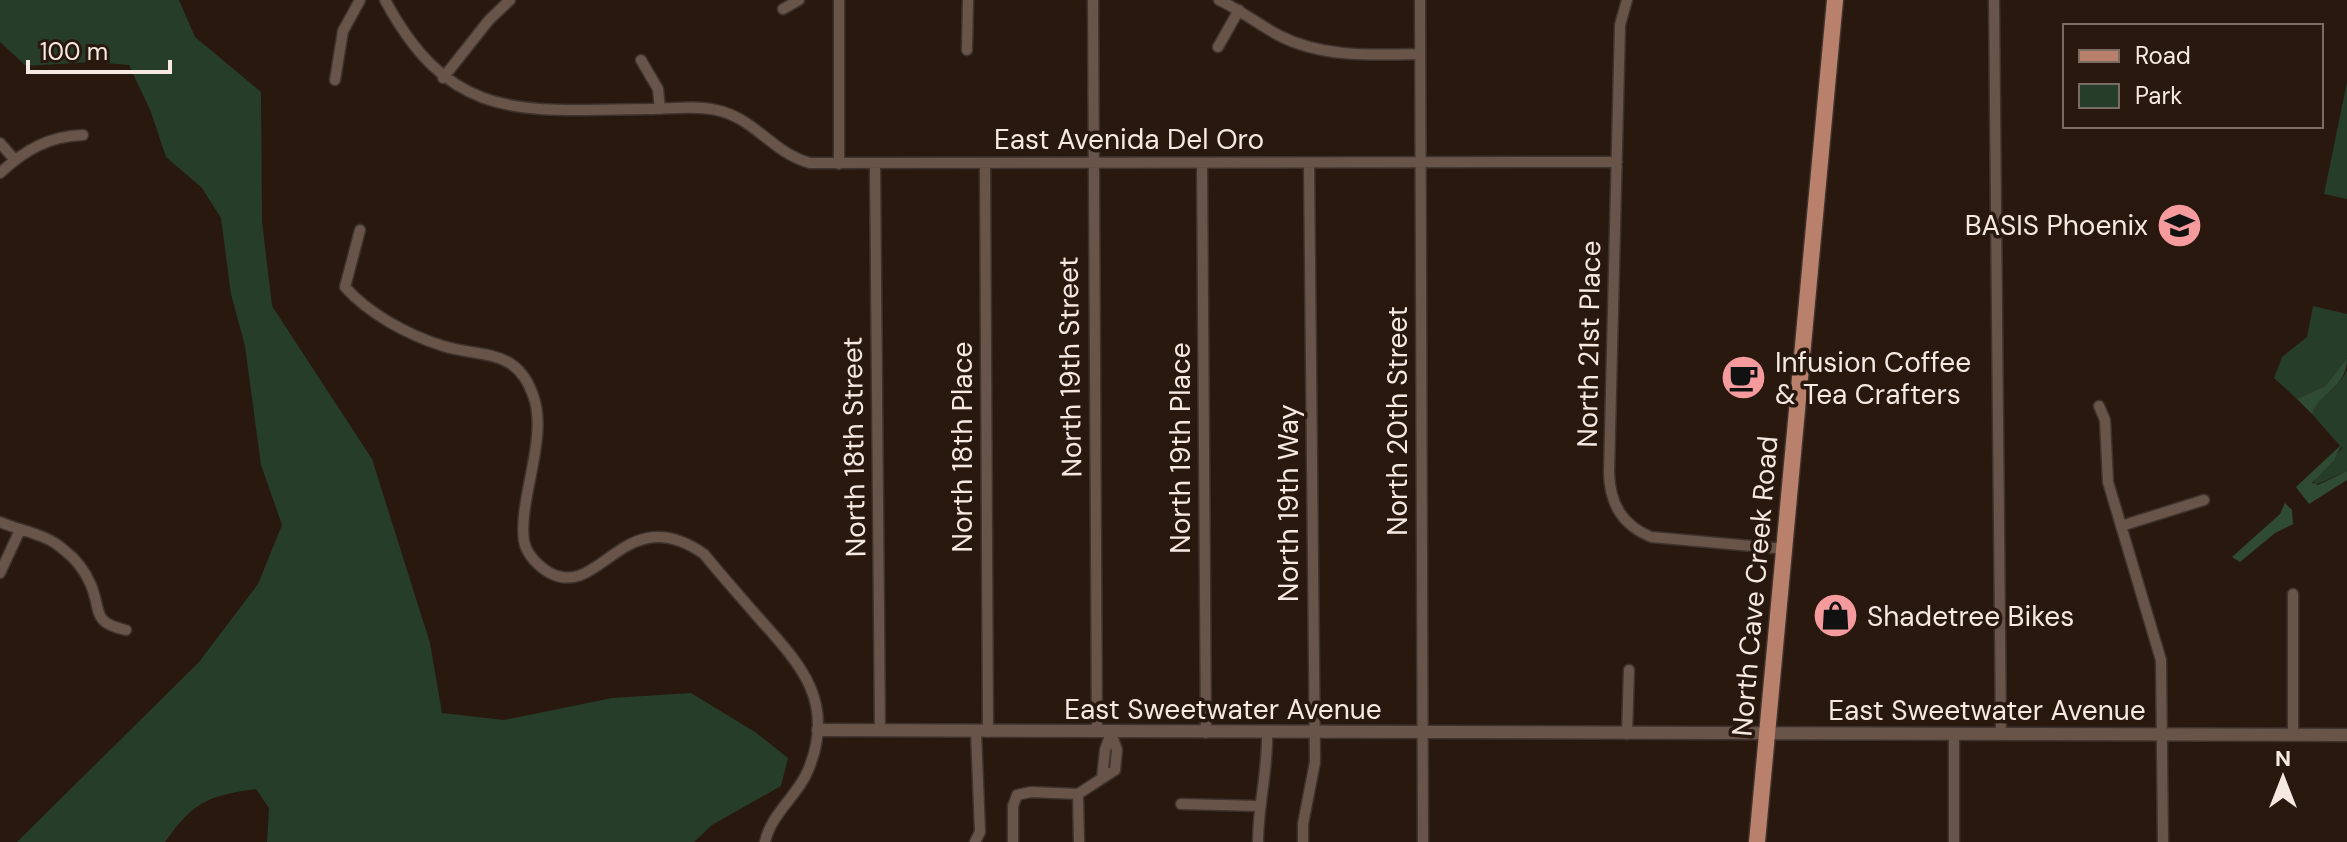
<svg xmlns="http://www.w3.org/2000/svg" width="2347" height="842" font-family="'DM Sans',sans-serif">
<rect width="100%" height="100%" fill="#29180e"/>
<path fill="#263e29" d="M0,0H179L195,37L261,92L262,221L272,306L372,459L430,643L442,713L504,720L612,698L691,693L755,732L788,758L781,786L712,825L694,842H267L269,808L256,789C208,796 194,801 165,842H17L199,662L258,584L282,525L261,465L245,346L231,294L221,218L202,188L166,157L151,112L129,65L92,62L26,66L0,42Z
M2347,82V199L2324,194Z
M2313,306L2347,314V358L2325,386L2297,399L2274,378L2282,357L2307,337Z
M2347,370V471L2313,486L2315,477L2342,448L2312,414C2319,394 2336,392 2347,370Z"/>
<path fill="#304b34" d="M2347,358C2347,388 2321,390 2312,414L2297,399L2325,386Z
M2342,444L2334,460L2312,483L2318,485L2347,471V480L2309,504L2296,487Z
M2285,503L2292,510L2293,524L2275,533L2240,562L2232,557L2280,514Z"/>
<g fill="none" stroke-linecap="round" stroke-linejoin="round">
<defs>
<path id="minor" d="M385,0C452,125 524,110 649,109C671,109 695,105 716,110C755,118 771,152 810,163L1617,162
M1093,0L1097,732
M1219,0C1240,10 1258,24 1278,35C1322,58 1373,55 1420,54
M1420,0L1423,842
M1627,0L1620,25L1609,473C1610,504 1622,525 1651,537L1785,549
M1994,0L2001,734
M783,9L799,0
M1218,47L1239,10
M967,50L968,0
M641,60L658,89L660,109
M443,78L489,20L510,0
M335,80L343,31L360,0
M0,143L15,160
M875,163L880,731
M985,163L988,732
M1202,163L1206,733
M839,164V0
M0,173C25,150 49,136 83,135
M360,230L345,287C369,314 408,335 443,346C481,358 516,347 533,395C549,437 518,499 524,541C526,554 539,567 550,573C601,600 624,498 704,554C721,575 739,595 757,616C799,663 836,700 809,768C799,795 771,813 765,842
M2099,406L2105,420L2108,482L2161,660L2163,842
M0,522C21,531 47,534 64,550C76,559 85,571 91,585C102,612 91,622 126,630
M2121,526L2204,500
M0,573L20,530
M2293,594V735
M1627,734L1629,670
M1102,778L1105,750L1111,733
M1181,804L1258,806
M975,842L980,832L976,732
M1013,842V806L1017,795L1031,792L1078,794
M1079,842L1078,794L1115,770L1117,750L1111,733
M1258,842C1258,805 1268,771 1267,734
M1303,842V824L1315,762L1309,163
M1954,842V734"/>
<path id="tertiary" d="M818,730L2347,735"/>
<path id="primary" d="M1757,842L1835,0"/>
</defs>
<use href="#minor" stroke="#3e322d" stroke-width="13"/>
<use href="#tertiary" stroke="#3e322d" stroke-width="15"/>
<use href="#primary" stroke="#3e322d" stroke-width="19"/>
<use href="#minor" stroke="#685449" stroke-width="10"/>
<use href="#tertiary" stroke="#685449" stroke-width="12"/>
<use href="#primary" stroke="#b9806b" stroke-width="16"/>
</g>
<defs>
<symbol id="school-disc" viewBox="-11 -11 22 22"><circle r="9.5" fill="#f59b9e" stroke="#29180e"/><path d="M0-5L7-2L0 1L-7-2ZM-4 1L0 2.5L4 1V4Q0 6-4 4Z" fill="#111"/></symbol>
<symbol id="cafe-disc" viewBox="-11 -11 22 22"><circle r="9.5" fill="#f59b9e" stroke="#29180e"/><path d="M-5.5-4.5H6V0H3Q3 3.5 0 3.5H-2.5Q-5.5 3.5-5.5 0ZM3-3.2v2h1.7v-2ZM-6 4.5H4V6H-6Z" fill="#111"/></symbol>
<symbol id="shop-disc" viewBox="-11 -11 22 22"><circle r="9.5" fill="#f59b9e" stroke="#29180e"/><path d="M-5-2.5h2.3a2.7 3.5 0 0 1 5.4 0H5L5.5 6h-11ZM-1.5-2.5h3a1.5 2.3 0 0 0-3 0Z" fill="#111"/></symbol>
</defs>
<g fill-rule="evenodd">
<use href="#school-disc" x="2154" y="200" width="51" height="51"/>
<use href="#cafe-disc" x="1718" y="352" width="51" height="51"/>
<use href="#shop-disc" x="1810" y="590" width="51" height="51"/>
</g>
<g text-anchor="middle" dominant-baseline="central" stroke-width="7" stroke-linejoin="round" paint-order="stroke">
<g font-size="28" fill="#f5e9e2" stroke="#29180e">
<text x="1129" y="139">East Avenida Del Oro</text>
<text transform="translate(1589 344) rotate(-89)">North 21st Place</text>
<text transform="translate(1070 367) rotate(-91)">North 19th Street</text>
<text transform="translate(1397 421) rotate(-90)">North 20th Street</text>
<text transform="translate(854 447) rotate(-91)">North 18th Street</text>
<text transform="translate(962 447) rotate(-90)">North 18th Place</text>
<text transform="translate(1180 448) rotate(-90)">North 19th Place</text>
<text transform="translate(1288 503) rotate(-90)">North 19th Way</text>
<text transform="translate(1755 586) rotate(-85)">North Cave Creek Road</text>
<text x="1223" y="709">East Sweetwater Avenue</text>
<text x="1987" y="710">East Sweetwater Avenue</text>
</g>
<g font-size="28" fill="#f5e9e2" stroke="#29180e" text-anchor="start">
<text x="2148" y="225" text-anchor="end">BASIS Phoenix</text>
<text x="1775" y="362">Infusion Coffee<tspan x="1775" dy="32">&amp; Tea Crafters</tspan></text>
<text x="1867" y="616">Shadetree Bikes</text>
</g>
</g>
<rect x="2063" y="24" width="260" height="104" fill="#29180e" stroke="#7b6c63" stroke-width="2"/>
<rect x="2079" y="50" width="40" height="12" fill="#b9806b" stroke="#7b6c63" stroke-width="2"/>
<text x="2135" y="64" font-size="24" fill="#f5e9e2">Road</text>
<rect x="2079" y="84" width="40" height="24" fill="#263e29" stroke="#7b6c63" stroke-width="2"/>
<text x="2135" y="104" font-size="24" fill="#f5e9e2">Park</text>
<g transform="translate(2283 778)" stroke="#29180e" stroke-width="6" paint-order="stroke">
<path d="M0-6L14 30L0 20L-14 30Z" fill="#f5e9e2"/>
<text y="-12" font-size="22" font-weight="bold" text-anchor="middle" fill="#f5e9e2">N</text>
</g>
<path d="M28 60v12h142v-12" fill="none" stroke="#f5e9e2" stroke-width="4"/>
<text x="40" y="60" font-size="24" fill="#f5e9e2" stroke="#29180e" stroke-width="6" paint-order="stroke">100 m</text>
</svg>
